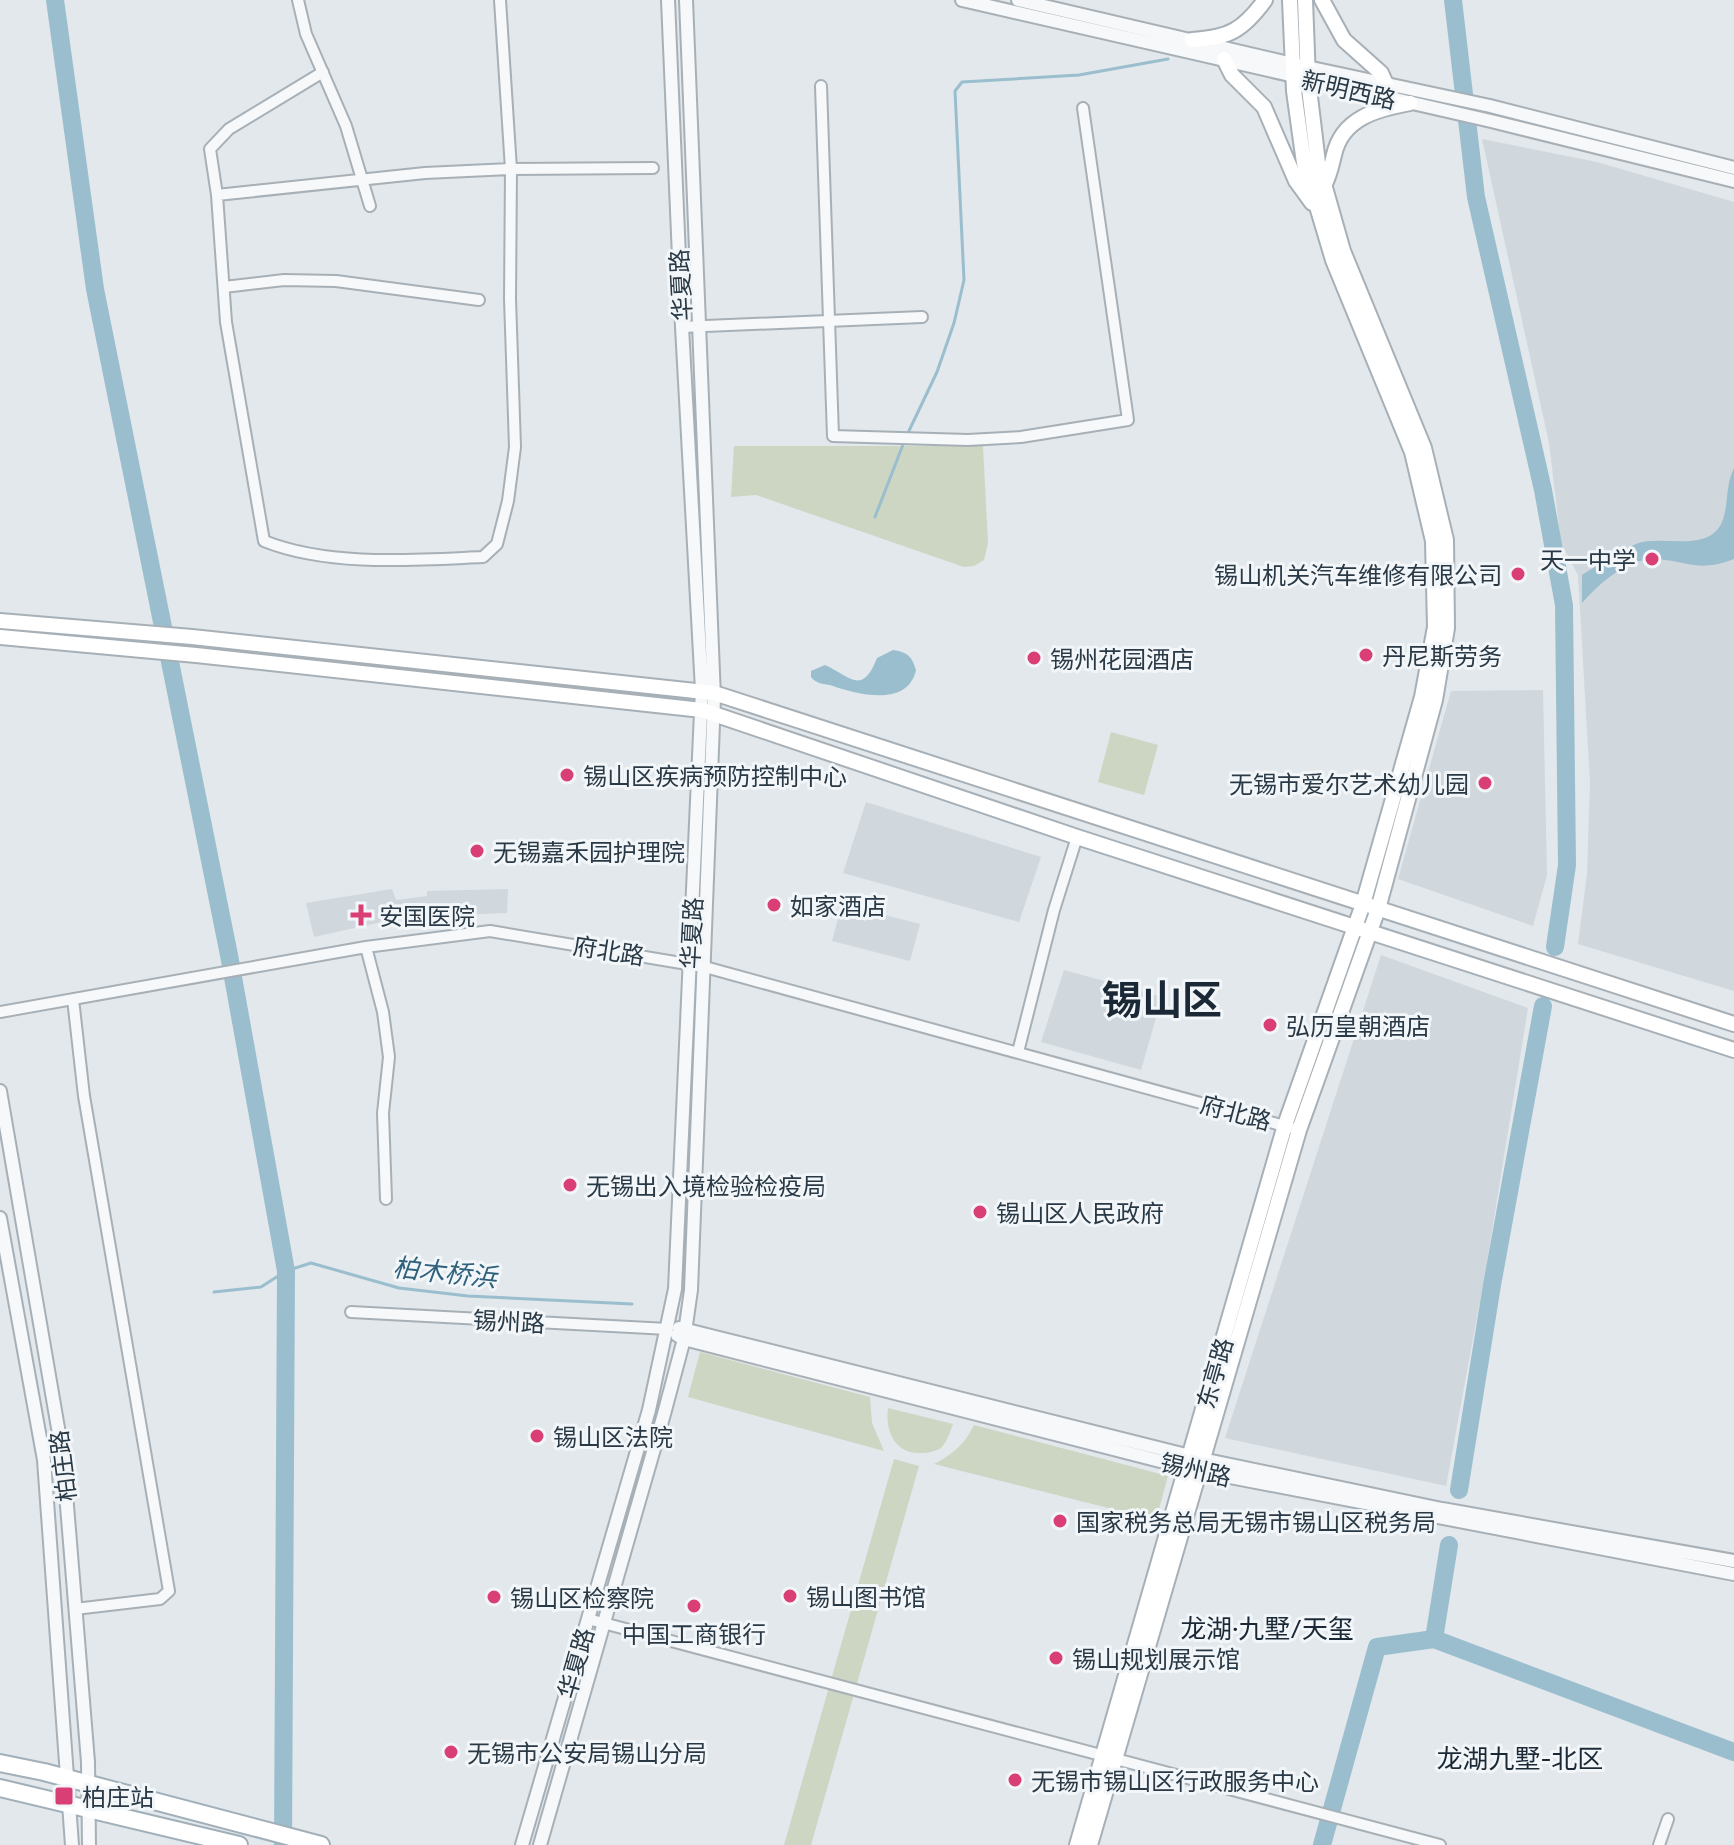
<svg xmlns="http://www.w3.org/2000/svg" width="1734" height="1845" font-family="Commissioner,'Noto Sans SC',sans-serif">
<rect width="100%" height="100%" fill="#e2e8ec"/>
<path fill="#d0d8de" d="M1482,139L1597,162L1734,202V991L1578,944L1587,874L1590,782L1578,575L1561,543L1549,443Z
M1543,690L1547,875L1533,926L1398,879L1451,691Z
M866,802L1041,857L1019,922L843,873Z
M392,889L396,900L427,896V891L508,889L507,913L430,916L427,912L314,937L306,903Z
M842,904L920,924L910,961L832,941Z
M1381,955L1528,1008L1486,1268L1446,1486L1225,1438Z
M1064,970L1162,997L1141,1070L1041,1042Z"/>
<path fill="#ccd6c3" d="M734,446H983L988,543L984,560L974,566L964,567L756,495L731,497Z
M1111,732L1158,745L1144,795L1098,782Z
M700,1352L870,1397L872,1423L884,1451L688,1397Z
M888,1408L953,1424C950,1432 947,1442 941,1448C936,1451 928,1453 922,1453C895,1455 885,1431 888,1408Z
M974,1425L1168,1476L1156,1520L934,1464C953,1454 964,1445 974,1425Z
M894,1459L919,1466L811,1845H784Z"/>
<path fill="#9bbece" d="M1734,468V559C1698,573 1689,561 1655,559C1627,558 1599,584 1582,603V575C1600,564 1617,552 1636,544C1661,534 1708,554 1722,522C1729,505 1725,485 1734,468Z
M893,650C907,652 912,656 916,670C908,707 859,695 833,686C824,683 817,685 811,677V671L825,665C851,677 862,696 877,658Z"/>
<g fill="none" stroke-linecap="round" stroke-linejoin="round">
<path stroke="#9bbece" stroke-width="3" d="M907,435L937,372L954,323L964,280L955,91L962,82L1079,75L1168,59
M875,517L904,442
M214,1292L261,1287L286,1271L311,1263L399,1288L468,1296L632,1304"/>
<path stroke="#9bbece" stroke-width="18" d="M55,0L95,289L229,955L286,1271L283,1845
M1453,0L1476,197L1543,490L1564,605L1567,865L1555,947
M1459,1490L1492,1285L1543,1006
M1449,1545L1434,1639L1734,1752
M1322,1845L1377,1647L1434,1639"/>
<defs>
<path id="minor" d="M298,0L306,34L346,126L370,206
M500,0L511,169L510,299L515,447L508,501L497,544L483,557C414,560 329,567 264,541L226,322L217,195L425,173L511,169L653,168
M821,86L833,436L968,440L1021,437L1128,420L1083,108
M217,195L210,149L229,129L323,72
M224,287L284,280L336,281L479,300
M682,327L922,317
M366,947L383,1012L389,1057L383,1113L386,1199
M73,999L84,1096L169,1591L160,1599L75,1609
M0,1012L366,947L490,931L705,967L1299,1130
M1018,1052L1054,910L1077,837
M351,1312L668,1329
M588,1619L1440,1845
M1659,1845L1668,1819"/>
<path id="tertiary" d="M962,0L1491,121L1734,181
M1018,0L1293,64L1490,106L1734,168
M0,1091L63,1457L88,1762L89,1845
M0,1218L44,1460L72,1845
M679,1328L1202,1459L1442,1509L1734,1561
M677,1335L684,1339L1199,1471L1734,1574
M522,1845L649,1410L675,1289L702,690L682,327L668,0
M540,1845L664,1414L684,1339L691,1290L714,698L686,0"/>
<path id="secondary" d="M1322,0L1344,40L1381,73L1386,84
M1192,40C1229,38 1243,30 1265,0
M1224,59L1232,75L1264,107L1296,181L1312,203
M1324,186C1330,174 1331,167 1334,155C1342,118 1377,109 1410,103
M0,621L192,637L714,693L1734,1024
M0,637L196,655L702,710L1077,837L1734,1050
M1077,1845L1285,1125L1363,904L1422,697L1435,627L1433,541L1412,452L1333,260L1304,163L1294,91L1290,0
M1090,1845L1299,1130L1378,909L1435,700L1447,628L1446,540L1424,448L1343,251L1318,163L1308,80L1305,0"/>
<path id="primary" d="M0,1763L44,1772L321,1845
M0,1788L239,1845"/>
</defs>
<use href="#minor" stroke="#a7b0b7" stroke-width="14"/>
<use href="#tertiary" stroke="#a7b0b7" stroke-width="16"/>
<use href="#secondary" stroke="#a7b0b7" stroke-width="18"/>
<use href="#primary" stroke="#a1afb9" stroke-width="20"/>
<use href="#minor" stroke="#f6f8f9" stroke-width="10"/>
<use href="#tertiary" stroke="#f6f8f9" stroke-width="12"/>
<use href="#secondary" stroke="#fff" stroke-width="14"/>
<use href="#primary" stroke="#fff" stroke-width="16"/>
</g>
<g fill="#d93f74" stroke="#f2f6f9" stroke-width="3">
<circle cx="1652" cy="559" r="8"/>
<circle cx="1518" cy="574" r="8"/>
<circle cx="1366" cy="655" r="8"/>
<circle cx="1034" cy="658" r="8"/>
<circle cx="567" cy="775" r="8"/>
<circle cx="1485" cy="783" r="8"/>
<circle cx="477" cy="851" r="8"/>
<circle cx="774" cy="905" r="8"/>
<path d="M357 903h8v8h8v8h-8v8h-8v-8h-8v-8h8z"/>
<circle cx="1270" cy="1025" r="8"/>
<circle cx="570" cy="1185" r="8"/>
<circle cx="980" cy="1212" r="8"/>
<circle cx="537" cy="1436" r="8"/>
<circle cx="1060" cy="1521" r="8"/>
<circle cx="790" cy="1596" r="8"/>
<circle cx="494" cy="1597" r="8"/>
<circle cx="694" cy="1606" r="8"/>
<circle cx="1056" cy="1658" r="8"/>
<circle cx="451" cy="1752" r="8"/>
<circle cx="1015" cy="1780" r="8"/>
<rect x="54" y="1786" width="20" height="20" rx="4"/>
</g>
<g text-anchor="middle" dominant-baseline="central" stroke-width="6" stroke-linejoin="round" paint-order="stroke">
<g font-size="24" fill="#293945" stroke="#f2f6f9">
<text transform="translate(1349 89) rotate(13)">新明西路</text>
<text transform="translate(680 285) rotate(-93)">华夏路</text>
<text transform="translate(691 933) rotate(-87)">华夏路</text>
<text transform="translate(609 950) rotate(9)">府北路</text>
<text transform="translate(1236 1112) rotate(15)">府北路</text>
<text transform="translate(509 1321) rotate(3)">锡州路</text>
<text transform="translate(1214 1373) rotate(-74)">东亭路</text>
<text transform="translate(62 1466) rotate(-97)">柏庄路</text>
<text transform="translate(1196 1469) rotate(13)">锡州路</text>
<text transform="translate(575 1663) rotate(-74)">华夏路</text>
</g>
<g font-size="24" fill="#293945" stroke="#f2f6f9" text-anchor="start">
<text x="1636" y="559" text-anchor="end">天一中学</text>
<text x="1502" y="574" text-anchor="end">锡山机关汽车维修有限公司</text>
<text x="1382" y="655">丹尼斯劳务</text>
<text x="1050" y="658">锡州花园酒店</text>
<text x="583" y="775">锡山区疾病预防控制中心</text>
<text x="1469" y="783" text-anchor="end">无锡市爱尔艺术幼儿园</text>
<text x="493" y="851">无锡嘉禾园护理院</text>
<text x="790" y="905">如家酒店</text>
<text x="379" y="915">安国医院</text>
<text x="1286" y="1025">弘历皇朝酒店</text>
<text x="586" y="1185">无锡出入境检验检疫局</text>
<text x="996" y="1212">锡山区人民政府</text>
<text x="553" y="1436">锡山区法院</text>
<text x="1076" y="1521">国家税务总局无锡市锡山区税务局</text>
<text x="806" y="1596">锡山图书馆</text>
<text x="510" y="1597">锡山区检察院</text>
<text x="694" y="1633" text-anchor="middle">中国工商银行</text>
<text x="1072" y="1658">锡山规划展示馆</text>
<text x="467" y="1752">无锡市公安局锡山分局</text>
<text x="1031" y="1780">无锡市锡山区行政服务中心</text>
<text x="82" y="1796">柏庄站</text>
</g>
<g font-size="26" font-style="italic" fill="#2f617d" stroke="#f2f6f9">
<text transform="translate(445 1271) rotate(6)">柏木桥浜</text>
</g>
<g font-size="26" fill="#1b2936" stroke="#f2f6f9">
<text x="1267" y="1627">龙湖·九墅/天玺</text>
<text x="1520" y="1757">龙湖九墅-北区</text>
</g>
<g font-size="40" font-weight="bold" fill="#1b2936" stroke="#f2f6f9">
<text x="1162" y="997">锡山区</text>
</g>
</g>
</svg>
